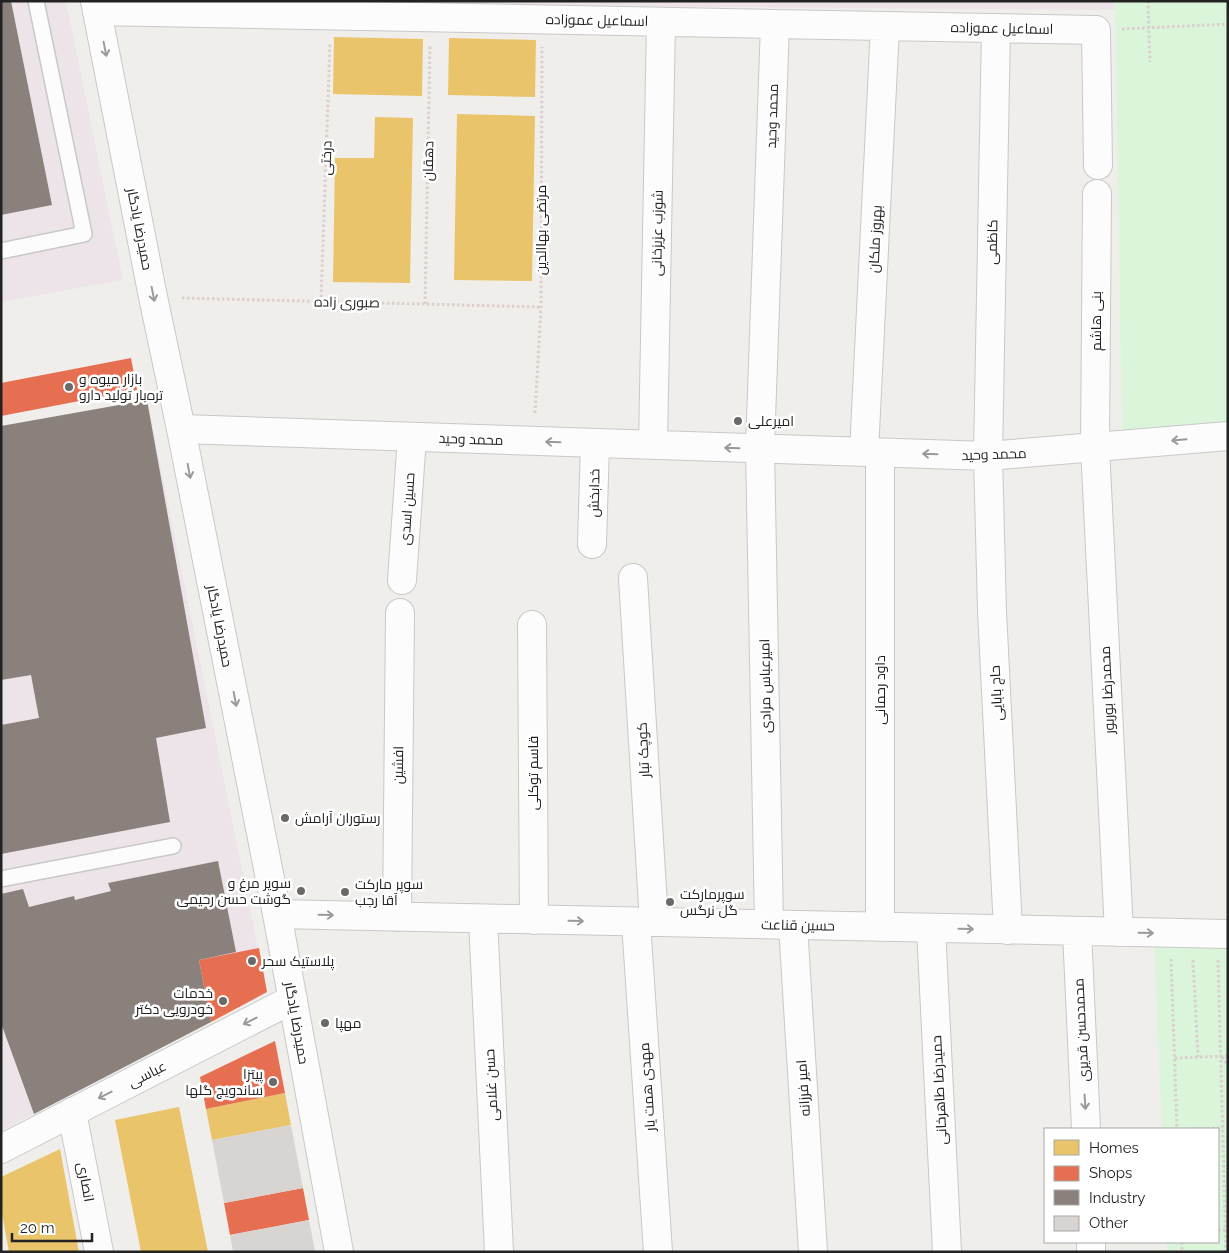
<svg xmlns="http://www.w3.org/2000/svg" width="1229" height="1253" font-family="Raleway,Cairo,sans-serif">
<rect width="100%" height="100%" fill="#f0eeeb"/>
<path fill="#ede4e9" d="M1,1H66L123,280L1,302Z
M106,1H1115V10L106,3Z
M150,414L267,992L1,1131V442Z"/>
<path fill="#daf5da" d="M1115,1H1228V431L1122,433Z
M1154,943L1228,945V1106L1226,1107L1228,1165V1252H1167L1166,1242H1218V1129H1162Z"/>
<path fill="#e9c46a" d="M334,37L423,39L422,96L333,94Z
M449,38L536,40L535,97L448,95Z
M457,114L535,116L532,281L454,280Z
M375,117L413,118L410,283L333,282L335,158H374Z
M285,1093L291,1125L212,1140L206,1109Z
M179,1107L208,1252H141L115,1120Z
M60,1149L79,1252H9L1,1208V1177Z"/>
<path fill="#e76f51" d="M131,358L137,390L1,416V383Z
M259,948L267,992L211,1022L199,960Z
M275,1041L285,1093L206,1109L200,1077Z
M303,1188L309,1220L230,1235L224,1203Z"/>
<path fill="#8a817c" d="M1,1H11L52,205L1,215Z
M147,400L206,728L156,738L170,822L1,854V725L39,718L31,675L1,680V426Z
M218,861L236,952L199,960L211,1022L34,1114L1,1023V894L23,889L29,907L74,896L75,900L111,891L108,883Z"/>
<path fill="#d7d4d2" d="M291,1125L303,1188L224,1203L212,1140Z
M309,1220L315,1251L233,1252L230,1235Z"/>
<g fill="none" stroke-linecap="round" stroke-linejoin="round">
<defs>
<path id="service" d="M1,251L84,234L36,1
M1,879L173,846"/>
<path id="minor" d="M97,11L1096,30L1098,165
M996,28L988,456L992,611L1008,930
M1097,194L1095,447L1119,932
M181,429L988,456L1228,436
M653,445L661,22
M864,452L885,26
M592,544L595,443
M633,578L654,922
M402,580L412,437
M532,625L534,920
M277,914L1228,934
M397,917L400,613
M483,919L499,1252
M636,922L658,1252
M769,924L760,448L775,24
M793,925L813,1252
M880,927V453
M931,928L947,1252
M1077,931L1086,1129
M72,1112L99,1252
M1091,1242V1252"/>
<path id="tertiary" d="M95,1L153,297L181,429L277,914L339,1252
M1,1149L293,999"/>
</defs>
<use href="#service" stroke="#c9c8c7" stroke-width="18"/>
<use href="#minor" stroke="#c9c8c7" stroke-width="30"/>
<use href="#tertiary" stroke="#c9c8c7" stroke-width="30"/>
<path stroke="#dccecd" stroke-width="3" stroke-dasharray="2.5 2.5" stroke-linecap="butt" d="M1149,1L1148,4L1150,62
M1122,29L1228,24
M182,298L541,307
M321,302L330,43
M425,304L430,45
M535,413L541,307L542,47
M1171,959L1177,1129
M1193,960L1198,1057
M1218,960L1226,1252
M1222,1057L1228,1065
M1175,1058L1228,1056
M1192,1129L1223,1128
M1218,1230H1226
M1182,1242V1252"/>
<use href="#service" stroke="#fdfcfc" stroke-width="15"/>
<use href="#minor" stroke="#fdfcfc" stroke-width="28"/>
<use href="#tertiary" stroke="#fdfcfc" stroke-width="28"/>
</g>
<defs><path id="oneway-shaft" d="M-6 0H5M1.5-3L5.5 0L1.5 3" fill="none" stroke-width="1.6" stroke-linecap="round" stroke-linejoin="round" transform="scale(1.25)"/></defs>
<g stroke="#9a9a9a">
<use href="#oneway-shaft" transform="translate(105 49) rotate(79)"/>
<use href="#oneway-shaft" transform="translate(153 294) rotate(79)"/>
<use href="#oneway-shaft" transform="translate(1179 440) rotate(175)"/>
<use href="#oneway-shaft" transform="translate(553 442) rotate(-178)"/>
<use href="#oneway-shaft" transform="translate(732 448) rotate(-178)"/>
<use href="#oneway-shaft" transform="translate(930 454) rotate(-178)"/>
<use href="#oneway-shaft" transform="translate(189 471) rotate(79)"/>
<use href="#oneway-shaft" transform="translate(235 699) rotate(79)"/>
<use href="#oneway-shaft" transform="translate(326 915) rotate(1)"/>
<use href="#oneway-shaft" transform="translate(576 921) rotate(1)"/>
<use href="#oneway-shaft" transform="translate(966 929) rotate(1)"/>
<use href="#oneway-shaft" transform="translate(1146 933) rotate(1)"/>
<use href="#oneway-shaft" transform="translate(250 1021) rotate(153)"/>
<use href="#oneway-shaft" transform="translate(105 1095) rotate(153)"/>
<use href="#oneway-shaft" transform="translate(1085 1102) rotate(87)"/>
</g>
<g fill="#6a6968" stroke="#fff" stroke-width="2">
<circle cx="69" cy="387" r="5"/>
<circle cx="738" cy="421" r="5"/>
<circle cx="285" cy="818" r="5"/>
<circle cx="301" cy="891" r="5"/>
<circle cx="345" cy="892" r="5"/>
<circle cx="670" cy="902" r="5"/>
<circle cx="252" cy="961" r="5"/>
<circle cx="223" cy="1001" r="5"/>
<circle cx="325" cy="1023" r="5"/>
<circle cx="273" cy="1082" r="5"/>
</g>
<g text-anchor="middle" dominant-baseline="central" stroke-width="5" stroke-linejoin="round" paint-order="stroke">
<g font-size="14" fill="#222" stroke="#fff">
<text transform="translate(597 20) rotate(1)">اسماعیل عموزاده</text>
<text transform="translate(1002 28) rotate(1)">اسماعیل عموزاده</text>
<text transform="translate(772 116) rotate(-88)">محمد وحید</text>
<text transform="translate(326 158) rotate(-88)">درختی</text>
<text transform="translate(428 161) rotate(-89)">دهقان</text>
<text transform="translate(140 229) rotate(79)">حمیدرضا یادگار</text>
<text transform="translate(541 230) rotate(-90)">مرتضی بهاالدین</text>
<text transform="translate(657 233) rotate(-89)">شوزب عزیزخانی</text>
<text transform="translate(875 239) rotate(-87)">بهروز ملکان</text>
<text transform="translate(992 242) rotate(-89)">کاظمی</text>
<text transform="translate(347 302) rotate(1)">صبوری زاده</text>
<text transform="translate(1096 321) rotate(-90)">بنی هاشم</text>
<text transform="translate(471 439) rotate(2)">محمد وحید</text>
<text transform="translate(994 454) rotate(-2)">محمد وحید</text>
<text transform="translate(594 493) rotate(-89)">خدابخش</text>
<text transform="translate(407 509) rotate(-86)">حسین اسدی</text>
<text transform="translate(220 626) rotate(79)">حمیدرضا یادگار</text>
<text transform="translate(765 686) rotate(-91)">امیرعباس مرادی</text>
<text transform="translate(880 690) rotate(-90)">داود رحمانی</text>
<text transform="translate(1107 690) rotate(-93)">محمدرضا بوربور</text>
<text transform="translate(996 693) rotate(-93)">حاج بابایی</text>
<text transform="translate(643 750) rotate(-93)">کوچک تبار</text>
<text transform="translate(398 765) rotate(-89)">افشین</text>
<text transform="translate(533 773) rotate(-90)">قاسم توکلی</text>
<text transform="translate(798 925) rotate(1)">حسین قناعت</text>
<text transform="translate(297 1023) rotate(80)">حمیدرضا یادگار</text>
<text transform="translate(1081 1030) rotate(-93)">محمدحسن قدیری</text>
<text transform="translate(147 1074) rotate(-27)">عباسی</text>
<text transform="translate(491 1085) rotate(-93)">حسن غلامی</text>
<text transform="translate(647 1087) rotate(-94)">مهدی همت یار</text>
<text transform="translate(803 1088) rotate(-94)">امیر فرزانه</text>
<text transform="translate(939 1090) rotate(-93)">حمیدرضا طاهرخانی</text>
<text transform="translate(86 1182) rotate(80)">انصاری</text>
</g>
<g font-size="14" fill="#222" stroke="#fff" text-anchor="start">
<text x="79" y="379">بازار میوه و<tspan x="79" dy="16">تره‌بار تولید دارو</tspan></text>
<text x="748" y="421">امیرعلی</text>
<text x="295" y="818">رستوران آرامش</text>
<text x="291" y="883" text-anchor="end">سوپر مرغ و<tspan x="291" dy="16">گوشت حسن رحیمی</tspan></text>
<text x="355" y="884">سوپر مارکت<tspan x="355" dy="16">آقا رجب</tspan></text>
<text x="680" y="894">سوپرمارکت<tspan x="680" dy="16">گل نرگس</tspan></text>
<text x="262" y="961">پلاستیک سحر</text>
<text x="213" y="993" text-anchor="end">خدمات<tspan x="213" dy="16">خودرویی دکتر</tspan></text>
<text x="335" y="1023">مهپا</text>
<text x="263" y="1074" text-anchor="end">پیتزا<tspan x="263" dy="16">ساندویچ گلها</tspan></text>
</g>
</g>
<rect width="1229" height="1253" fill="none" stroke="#222222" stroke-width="5"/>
<rect x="1044" y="1128" width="175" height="115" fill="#ffffff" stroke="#a7a7a7"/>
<rect x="1054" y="1140" width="25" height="15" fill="#e9c46a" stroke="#a7a7a7"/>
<text x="1089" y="1153" font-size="15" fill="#222222">Homes</text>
<rect x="1054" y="1166" width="25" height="15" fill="#e76f51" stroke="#a7a7a7"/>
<text x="1089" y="1178" font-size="15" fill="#222222">Shops</text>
<rect x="1054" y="1190" width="25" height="15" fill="#8a817c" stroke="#a7a7a7"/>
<text x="1089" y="1203" font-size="15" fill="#222222">Industry</text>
<rect x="1054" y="1216" width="25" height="15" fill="#d7d4d2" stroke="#a7a7a7"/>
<text x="1089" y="1228" font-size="15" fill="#222222">Other</text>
<path d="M12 1233v8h80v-8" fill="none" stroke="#222222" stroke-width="2.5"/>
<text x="20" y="1233" font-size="15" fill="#222222" stroke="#ffffff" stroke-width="4" paint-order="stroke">20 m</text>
</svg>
